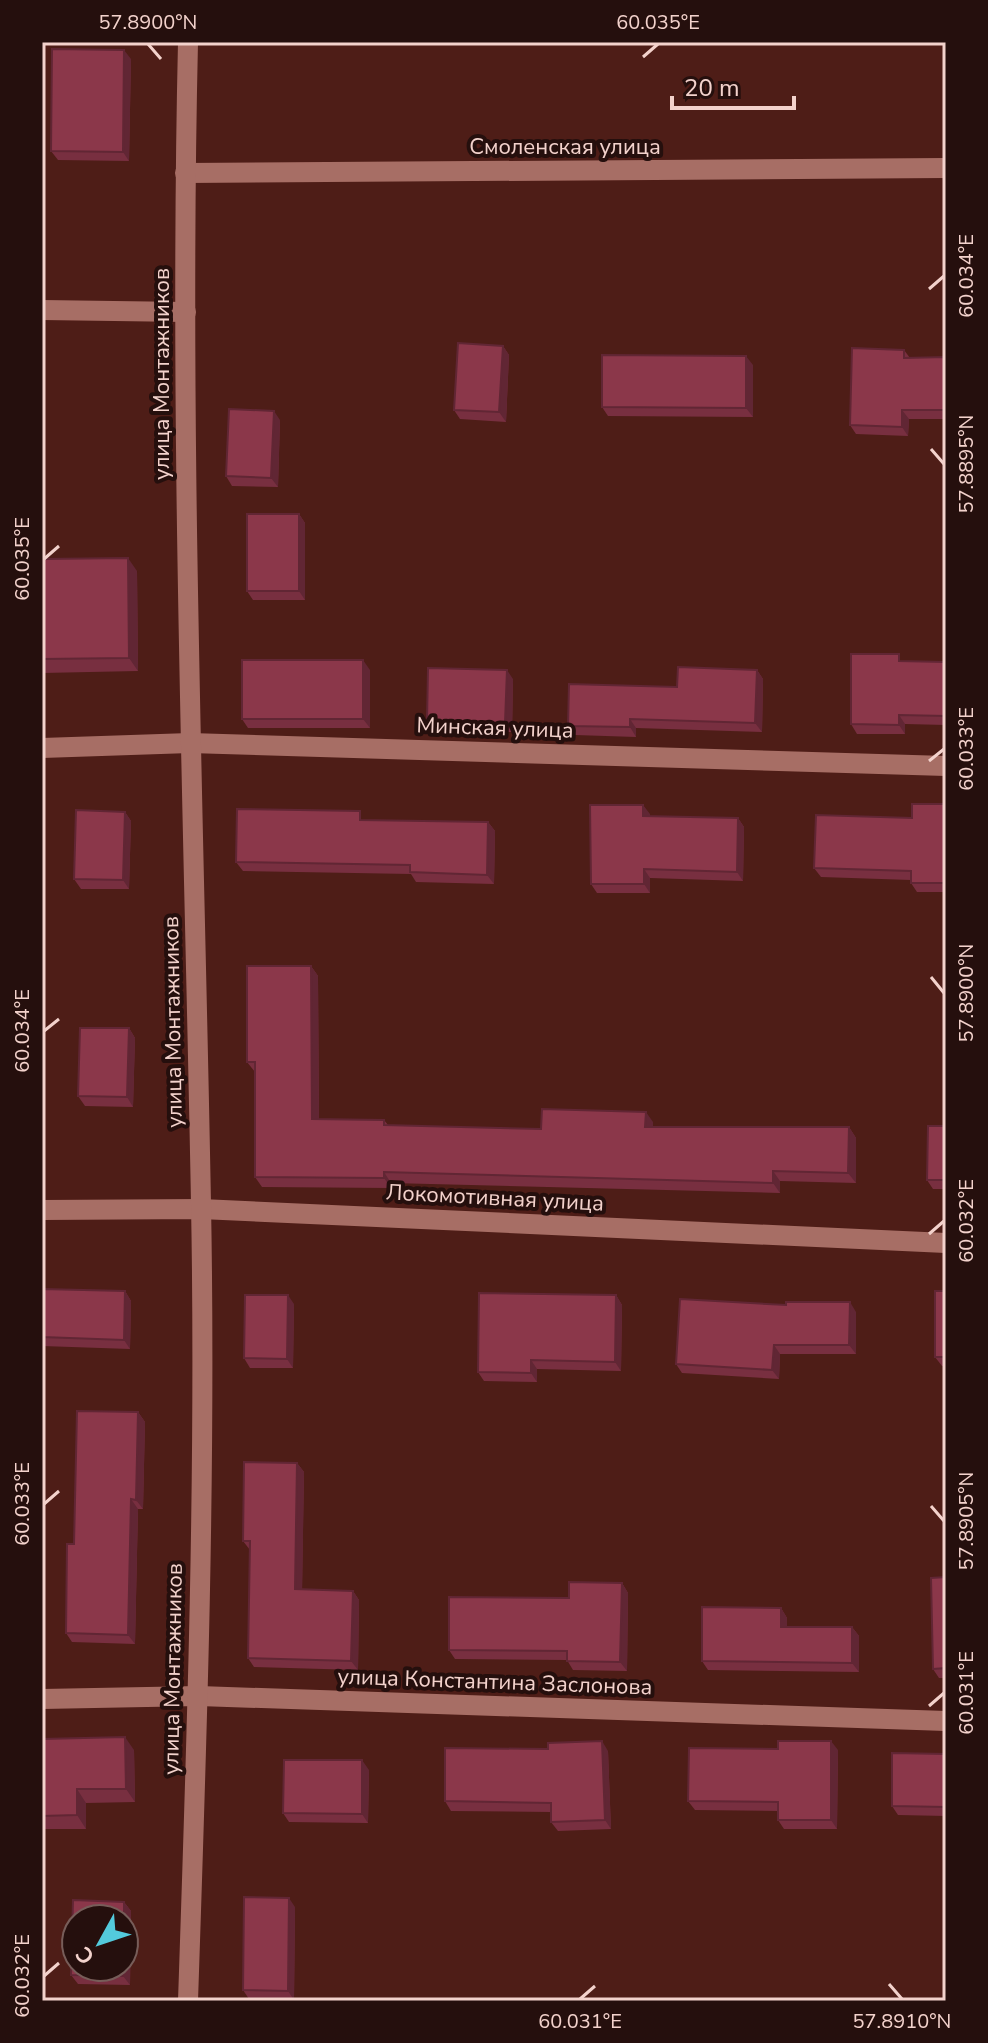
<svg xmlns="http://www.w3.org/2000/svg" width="988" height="2043" font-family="'Nunito Sans',sans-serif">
<rect width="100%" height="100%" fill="#4e1d17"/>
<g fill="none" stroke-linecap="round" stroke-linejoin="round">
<path stroke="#a76e65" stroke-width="20" d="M185,173L946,168
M42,310L186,312
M42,748L190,743L946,766
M42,1210L201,1209L946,1243
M42,1699L199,1696L946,1721"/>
<path stroke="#a76e65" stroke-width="20" d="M188,42C179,429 194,817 201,1204C206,1469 197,1736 188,2001"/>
</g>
<path fill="#782f40" d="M131,59L129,161L58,160L51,151Z
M503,346L509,355L506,422L460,419L454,410Z
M904,350L910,358L946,357V419H909L908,436L856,434L850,425Z
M753,365V417L608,416L602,407Z
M280,420L278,487L232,486L226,476Z
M299,514L305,523V600H253L247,591Z
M42,559L137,571L138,671L42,673Z
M904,661L946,662V725L905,724V734H857L851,724Z
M370,670V728H248L242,719Z
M757,670L763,679L762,732L636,728V737L575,735L568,726L677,687Z
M513,679L512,732L433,730L427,721Z
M946,804V892H917L911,883V880L821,877L814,868L912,818Z
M643,805L650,816L738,818L744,827L743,881L650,878V893H597L591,884Z
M125,812L131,821L129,889H81L74,879Z
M366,820L488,822L495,831L494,884L416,882L411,874L243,871L236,862Z
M311,966L318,976L319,1119L384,1120L388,1125L541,1129L653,1122V1127H849L856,1138V1183L780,1181V1193L391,1183V1188L262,1187L255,1177V1072L247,1062Z
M129,1028L135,1038L133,1107L85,1106L78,1096Z
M946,1126V1189H933L927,1180Z
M42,1289L125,1291L131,1301L130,1349L42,1346Z
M946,1291V1366H942L935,1357Z
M616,1295L622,1305L621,1371L537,1369V1382L484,1381L478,1372Z
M294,1304L293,1368H250L244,1358Z
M856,1312V1354H780L779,1379L682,1373L676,1364Z
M138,1412L145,1422L143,1509H138L135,1644L72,1642L66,1633L74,1544Z
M297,1463L304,1472L302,1589L353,1591L359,1600L358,1670L254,1667L248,1658L250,1550L243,1541Z
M946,1577V1678H939L933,1669Z
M622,1583L628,1593L627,1671L573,1670L567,1660L455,1659L449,1650L569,1598Z
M781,1608L787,1618V1627H852L859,1636V1672L708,1670L702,1661Z
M42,1739L134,1750L135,1802L86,1803V1829H42Z
M838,1750L837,1829H784L778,1820V1811L695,1810L688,1801Z
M608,1751L611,1829L558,1831L551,1822V1812L451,1811L445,1801Z
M946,1754V1816L898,1815L892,1806Z
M369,1770L368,1823L289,1822L283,1813Z
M124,1902L131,1911L130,1985L78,1984L71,1975Z
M295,1907L294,2000L249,1999L243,1990Z"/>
<path fill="#612634" d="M124,50L131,59L129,161L123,152Z
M503,346L509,355L506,422L499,412Z
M746,356L753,365V417L746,408Z
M902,410L909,419L908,436L902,427Z
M274,411L280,420L278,487L271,478Z
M299,514L305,523V600L299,591Z
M128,558L137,571L138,671L129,658Z
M363,660L370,670V728L363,719Z
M507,670L513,679L512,732L505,723Z
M757,670L763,679L762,732L755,723Z
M899,715L905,724V734L899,725Z
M630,719L636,728V737L630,727Z
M643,805L650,814V825L643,816Z
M125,812L131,821L129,889L123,880Z
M738,818L744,827L743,881L737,872Z
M488,822L495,831L494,884L487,875Z
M644,869L650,878V893L644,884Z
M311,966L318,976L319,1129L312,1119Z
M129,1028L135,1038L133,1107L127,1097Z
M646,1112L653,1122V1137L645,1127Z
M849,1127L856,1138V1183L848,1173Z
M773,1171L780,1181V1193L773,1183Z
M384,1172L391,1183V1188L384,1178Z
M125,1291L131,1301L130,1349L124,1340Z
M288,1295L294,1304L293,1368L287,1359Z
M616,1295L622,1305L621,1371L615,1362Z
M850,1302L856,1312V1354L849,1345Z
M774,1345L780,1354L779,1379L772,1370Z
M531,1360L537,1369V1382L531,1373Z
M138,1412L145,1422L143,1509L136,1500Z
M297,1463L304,1472L302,1598L295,1589Z
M131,1499L138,1509L135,1644L128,1635Z
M622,1583L628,1593L627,1671L620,1662Z
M353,1591L359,1600L358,1670L351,1661Z
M781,1608L787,1618V1636L781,1627Z
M852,1627L859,1636V1672L852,1663Z
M125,1737L134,1750L135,1802L126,1789Z
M602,1741L608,1751L611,1829L605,1820Z
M831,1741L838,1750L837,1829L831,1820Z
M362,1760L369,1770L368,1823L362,1814Z
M77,1789L86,1803V1829L77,1815Z
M289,1898L295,1907L294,2000L288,1991Z
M124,1902L131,1911L130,1985L123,1976Z"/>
<path fill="#8b374a" stroke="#612634" stroke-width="2" d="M52,49L124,50L123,152L51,151Z
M458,343L503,346L499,412L454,410Z
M852,348L904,350V358L946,357V410H902V427L850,425Z
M602,355L746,356V408L602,407Z
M229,409L274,411L271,478L226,476Z
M247,514H299V591H247Z
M128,558L129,658L42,659V559Z
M851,654H899V661L946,662V716L899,715V725L851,724Z
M242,660H363V719H242Z
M678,667L757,670L755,723L630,719V727L568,726L569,684L677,687Z
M428,668L507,670L505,723L427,721Z
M912,804H946V883H911V871L814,868L816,815L912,818Z
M590,805H643V816L738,818L737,872L644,869V884H591Z
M237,809L360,811V820L488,822L487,875L410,872V865L236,862Z
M76,810L125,812L123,880L74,879Z
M247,966H311L312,1119L384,1120V1125L541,1129L542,1109L646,1112L645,1127H849L848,1173L773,1171V1183L384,1172V1178L255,1177V1062H247Z
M80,1028H129L127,1097L78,1096Z
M928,1126H946V1180H927Z
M42,1289L125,1291L124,1340L42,1337Z
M935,1291H946V1357H935Z
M479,1293L616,1295L615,1362L531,1360V1373L478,1372Z
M245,1295H288L287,1359L244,1358Z
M680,1299L786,1305V1302H850L849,1345H774L772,1370L676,1364Z
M77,1411L138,1412L136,1500L131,1499L128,1635L66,1633L67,1544H74Z
M244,1462L297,1463L295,1589L353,1591L351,1661L248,1658L250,1541H243Z
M946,1577V1668L933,1669L931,1578Z
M569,1582L622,1583L620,1662L567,1661V1651L449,1650V1597L569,1598Z
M702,1607L781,1608V1627H852V1663L702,1661Z
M125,1737L126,1789H77V1815L42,1816V1739Z
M602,1741L605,1820L551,1822V1803L445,1801V1748L548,1749V1743Z
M778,1741H831V1820H778V1802L688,1801L689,1748L778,1749Z
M892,1753L946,1754V1807L892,1806Z
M284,1760H362V1814L283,1813Z
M244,1897L289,1898L288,1991L243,1990Z
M73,1900L124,1902V1930V1919H76V1967H123V1976L71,1975Z"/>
<path fill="none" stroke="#f3d2cc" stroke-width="3" d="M148,44L161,59M643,57L658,44M929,289L944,276M931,449L944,464M44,559L59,546M929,761L944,749M931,977L944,993M44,1031L59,1019M929,1234L944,1221M44,1504L59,1491M931,1506L944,1521M929,1706L944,1693M44,1976L59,1963M889,1984L902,1999M580,1999L595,1986"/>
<g text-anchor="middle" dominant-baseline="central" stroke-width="8" stroke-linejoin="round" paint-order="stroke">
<g font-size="22" fill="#f3d2cc" stroke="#250f0d">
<text x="565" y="147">Смоленская улица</text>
<text transform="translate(162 374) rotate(-90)">улица Монтажников</text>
<text transform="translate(495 728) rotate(2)">Минская улица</text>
<text transform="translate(173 1022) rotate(-91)">улица Монтажников</text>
<text transform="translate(495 1198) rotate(3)">Локомотивная улица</text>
<text transform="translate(173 1669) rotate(-89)">улица Монтажников</text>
<text transform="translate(495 1682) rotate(2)">улица Константина Заслонова</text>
</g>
</g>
<rect width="988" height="2043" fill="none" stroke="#250f0d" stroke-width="88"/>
<g transform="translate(100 1943) rotate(230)"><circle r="38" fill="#250f0d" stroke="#775d59" stroke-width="2"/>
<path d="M0-6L14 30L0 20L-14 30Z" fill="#53cadc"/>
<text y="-12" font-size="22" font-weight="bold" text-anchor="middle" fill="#f3d2cc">С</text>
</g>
<path d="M672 96v12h122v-12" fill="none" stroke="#f3d2cc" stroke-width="4"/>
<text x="684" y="96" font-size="24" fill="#f3d2cc" stroke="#250f0d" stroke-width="6" paint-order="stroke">20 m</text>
<rect x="44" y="44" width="900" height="1955" fill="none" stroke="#f3d2cc" stroke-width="3"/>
<g font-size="20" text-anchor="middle" fill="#f3d2cc">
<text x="148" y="29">57.8900°N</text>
<text x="658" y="29">60.035°E</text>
<text transform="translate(966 276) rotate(-90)" y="7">60.034°E</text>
<text transform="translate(966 464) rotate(-90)" y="7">57.8895°N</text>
<text transform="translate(22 559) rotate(-90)" y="7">60.035°E</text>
<text transform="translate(966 749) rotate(-90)" y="7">60.033°E</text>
<text transform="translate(966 993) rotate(-90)" y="7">57.8900°N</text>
<text transform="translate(22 1031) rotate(-90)" y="7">60.034°E</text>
<text transform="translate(966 1221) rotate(-90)" y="7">60.032°E</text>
<text transform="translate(22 1504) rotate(-90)" y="7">60.033°E</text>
<text transform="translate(966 1521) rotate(-90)" y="7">57.8905°N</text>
<text transform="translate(966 1693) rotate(-90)" y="7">60.031°E</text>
<text transform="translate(22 1976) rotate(-90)" y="7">60.032°E</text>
<text x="580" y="2028">60.031°E</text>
<text x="902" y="2028">57.8910°N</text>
</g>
</svg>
